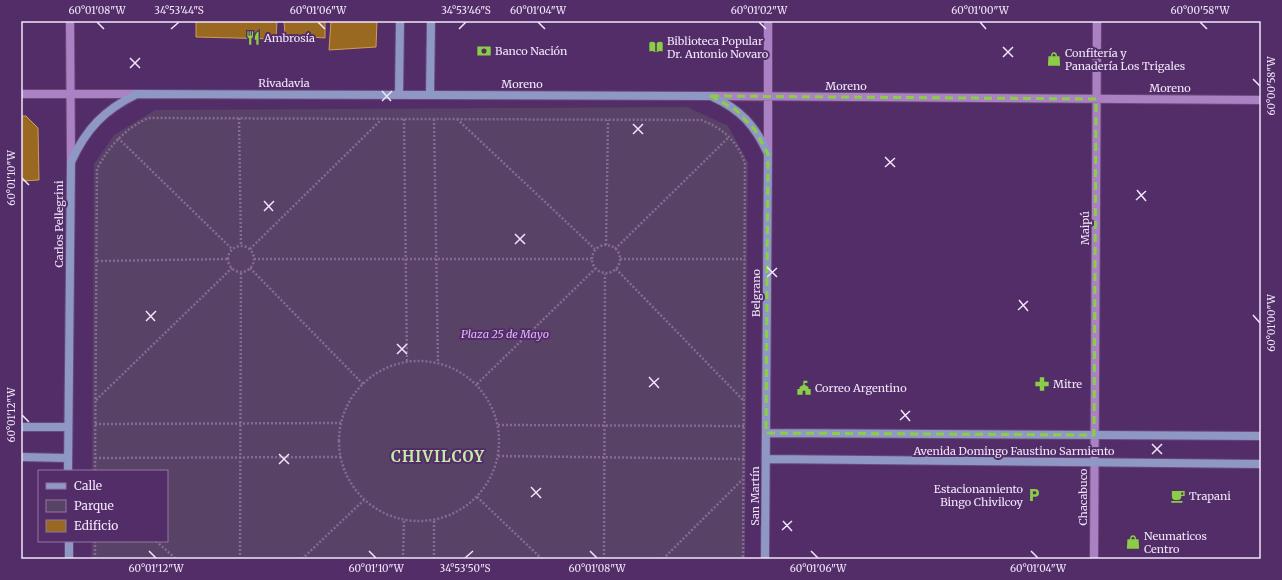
<svg xmlns="http://www.w3.org/2000/svg" width="1282" height="580" font-family="Merriweather,serif">
<rect width="100%" height="100%" fill="#532d68"/>
<path fill="#584265" d="M687,107L728,126L748,162L745,559H91L92,541H167V471H92L94,164L114,135L155,110Z"/>
<path fill="#996922" stroke="#cf9c59" d="M196,21H277L276,39L196,37Z
M284,21H325V38L285,35Z
M331,21H377L376,47L329,50Z
M21,116H26L38,128L39,180L21,181Z"/>
<g fill="none" stroke-linecap="round" stroke-linejoin="round">
<defs>
<path id="street" d="M70,21L71,162
M21,94H137
M712,96L1261,100
M768,154V21
M1094,559L1097,21"/>
<path id="secondary" d="M399,95L400,21
M430,95L431,21
M21,427H68
M766,433L1261,436
M21,457L68,458
M766,459L1261,464
M68,471L71,162C86,129 104,110 137,94L711,96C740,109 755,125 768,154L765,559
M69,541V559"/>
</defs>
<use href="#street" stroke="#684978" stroke-width="10"/>
<use href="#secondary" stroke="#684978" stroke-width="10"/>
<path stroke="#876998" stroke-width="2.5" stroke-dasharray="2 2" stroke-linecap="butt" d="M239,118L241,246
M404,119L407,362
M434,119L438,363
M457,119L595,249
M118,138L232,249
M592 259a14 14 0 1 1 28 0a14 14 0 1 1-28 0Z
M606,245L608,120
M228 259a13 13 0 1 1 26 0a13 13 0 1 1-26 0Z
M250,249L383,118
M615,249L729,137
M254,259H591
M620,259H745
M97,261L228,259
M250,268L363,384
M616,269L744,401
M339 441a80 80 0 1 1 160 0a80 80 0 1 1-160 0Z
M477,384L595,269
M96,400L232,268
M95,424L341,423
M498,425L744,426
M498,456L744,459
M95,458L341,457
M95,471L97,169C109,146 125,129 148,118L701,120C723,128 737,141 745,163L743,559
M477,497L542,559
M156,541L176,559
M95,559V541
M240,559L241,272
M302,559L364,500
M403,559L404,520
M434,559V520
M604,559L605,274
M663,559L743,479"/>
<use href="#street" stroke="#aa81c3" stroke-width="8"/>
<use href="#secondary" stroke="#8f97c4" stroke-width="8"/>
</g>
<path fill="none" stroke="#8bce46" stroke-width="3" stroke-dasharray="8 5" stroke-linejoin="round" d="M711,96L1096,99L1094,435L766,433L768,154L755,130L736,110Z"/>
<path fill="none" stroke="#f1e5fa" stroke-width="1.5" d="M97,22L104,29M318,22L325,29M538,22L545,29M759,22L766,29M980,22L986,29M1200,22L1207,29M171,29L179,22M459,29L466,22M1003,47L1013,57M1003,57L1013,47M130,58L140,68M130,68L140,58M1253,79L1260,86M382,91L391,101M382,101L392,91M633,124L643,134M633,134L643,124M885,157L895,167M885,167L895,158M22,178L29,185M1137,190L1146,201M1136,200L1146,191M264,201L273,211M264,211L274,201M515,234L525,244M515,244L525,234M767,267L777,277M767,277L777,268M1019,300L1028,311M1018,310L1028,301M146,311L155,321M1253,315L1260,323M146,321L156,311M397,344L407,354M397,354L407,344M649,377L659,388M649,387L659,378M901,410L910,421M22,415L29,422M900,420L910,411M1152,444L1162,454M279,454L289,464M1152,454L1162,444M279,464L289,454M531,487L541,498M531,497L541,488M783,521L792,531M782,530L792,521M149,551L156,558M369,551L376,558M590,551L597,558M811,551L818,558M1031,551L1038,558M465,558L473,551"/>
<defs>
<symbol id="restaurant-bare" viewBox="-9 -9 18 18"><path d="M-5-6h1v4h1v-4h1v4h1v-4h1v5L-1.5 .5V6h-2V.5L-5-1ZM5-6V6H3V1.5H1.5Q1.5-4 5-6Z" fill="#8bce46" stroke="#532d68" stroke-width="2.5" paint-order="stroke"/></symbol>
<symbol id="library-bare" viewBox="-9 -9 18 18"><path d="M-6-4Q-3-5.5-.7-3.5V5Q-3 3-6 4ZM6-4Q3-5.5 .7-3.5V5Q3 3 6 4Z" fill="#8bce46" stroke="#532d68" stroke-width="2.5" paint-order="stroke"/></symbol>
<symbol id="bank-bare" viewBox="-9 -9 18 18"><path d="M-6-4H6V4H-6ZM0-2.3a2.3 2.3 0 1 0 0 4.6a2.3 2.3 0 1 0 0-4.6Z" fill="#8bce46" stroke="#532d68" stroke-width="2.5" paint-order="stroke"/></symbol>
<symbol id="shop-bare" viewBox="-9 -9 18 18"><path d="M-5-2.5h2.3a2.7 3.5 0 0 1 5.4 0H5L5.5 6h-11ZM-1.5-2.5h3a1.5 2.3 0 0 0-3 0Z" fill="#8bce46" stroke="#532d68" stroke-width="2.5" paint-order="stroke"/></symbol>
<symbol id="pharmacy-bare" viewBox="-9 -9 18 18"><path d="M-2-6h4v4h4v4h-4v4h-4v-4h-4v-4h4Z" fill="#8bce46" stroke="#532d68" stroke-width="2.5" paint-order="stroke"/></symbol>
<symbol id="civic-bare" viewBox="-9 -9 18 18"><path d="M-.6-6.5H3V-4.5H.6V-3L4-1V1h2V6H-6V1h2V-1L-.6-3ZM-1.2 2.5V6h2.4V2.5Z" fill="#8bce46" stroke="#532d68" stroke-width="2.5" paint-order="stroke"/></symbol>
<symbol id="parking-bare" viewBox="-9 -9 18 18"><path d="M-3.5-5.5H1a3.5 3.5 0 0 1 0 7H-1V5.5H-3.5ZM-1-3.4V-.6H.8a1.4 1.4 0 0 0 0-2.8Z" fill="#8bce46" stroke="#532d68" stroke-width="2.5" paint-order="stroke"/></symbol>
<symbol id="cafe-bare" viewBox="-9 -9 18 18"><path d="M-5.5-4.5H6V0H3Q3 3.5 0 3.5H-2.5Q-5.5 3.5-5.5 0ZM3-3.2v2h1.7v-2ZM-6 4.5H4V6H-6Z" fill="#8bce46" stroke="#532d68" stroke-width="2.5" paint-order="stroke"/></symbol>
</defs>
<g fill-rule="evenodd">
<use href="#restaurant-bare" x="243" y="28" width="20" height="20"/>
<use href="#library-bare" x="646" y="37" width="20" height="20"/>
<use href="#bank-bare" x="474" y="41" width="20" height="20"/>
<use href="#shop-bare" x="1044" y="49" width="20" height="20"/>
<use href="#pharmacy-bare" x="1032" y="374" width="20" height="20"/>
<use href="#civic-bare" x="794" y="378" width="20" height="20"/>
<use href="#parking-bare" x="1024" y="485" width="20" height="20"/>
<use href="#cafe-bare" x="1168" y="486" width="20" height="20"/>
<use href="#shop-bare" x="1123" y="532" width="20" height="20"/>
</g>
<g text-anchor="middle" dominant-baseline="central" stroke-width="4" stroke-linejoin="round" paint-order="stroke">
<g font-size="11" fill="#f1e5fa" stroke="#532d68" text-anchor="start">
<text x="264" y="38">Ambrosía</text>
<text x="667" y="41">Biblioteca Popular<tspan x="667" dy="13">Dr. Antonio Novaro</tspan></text>
<text x="495" y="51">Banco Nación</text>
<text x="1065" y="53">Confitería y<tspan x="1065" dy="13">Panadería Los Trigales</tspan></text>
<text x="1053" y="384">Mitre</text>
<text x="815" y="388">Correo Argentino</text>
<text x="1023" y="489" text-anchor="end">Estacionamiento<tspan x="1023" dy="13">Bingo Chivilcoy</tspan></text>
<text x="1189" y="496">Trapani</text>
<text x="1144" y="536">Neumaticos<tspan x="1144" dy="13">Centro</tspan></text>
</g>
<g font-size="11" fill="#f1e5fa" stroke="#532d68">
<text x="284" y="83">Rivadavia</text>
<text x="522" y="84">Moreno</text>
<text x="846" y="86">Moreno</text>
<text x="1170" y="88">Moreno</text>
<text transform="translate(59 224) rotate(-90)">Carlos Pellegrini</text>
<text transform="translate(1085 228) rotate(-90)">Maipú</text>
<text transform="translate(756 293) rotate(-90)">Belgrano</text>
<text x="1014" y="451">Avenida Domingo Faustino Sarmiento</text>
<text transform="translate(755 496) rotate(-90)">San Martín</text>
<text transform="translate(1083 497) rotate(-90)">Chacabuco</text>
</g>
<g font-size="11" font-style="italic" fill="#e1b9fa" stroke="#532d68">
<text x="505" y="334">Plaza 25 de Mayo</text>
</g>
<g font-size="15" font-weight="bold" letter-spacing="1" fill="#c5eca7" stroke="#532d68">
<text x="438" y="456">CHIVILCOY</text>
</g>
</g>
<rect width="1282" height="580" fill="none" stroke="#532d68" stroke-width="44"/>
<rect x="38" y="470" width="130" height="72" fill="#532d68" stroke="#9277a2"/>
<rect x="46" y="483" width="20" height="6" fill="#8f97c4" stroke="#9277a2"/>
<text x="74" y="490" font-size="12" fill="#f1e5fa">Calle</text>
<rect x="46" y="500" width="20" height="12" fill="#584265" stroke="#9277a2"/>
<text x="74" y="510" font-size="12" fill="#f1e5fa">Parque</text>
<rect x="46" y="520" width="20" height="12" fill="#996922" stroke="#9277a2"/>
<text x="74" y="530" font-size="12" fill="#f1e5fa">Edificio</text>
<rect x="22" y="22" width="1238" height="536" fill="none" stroke="#f1e5fa" stroke-width="1.5"/>
<g font-size="10" text-anchor="middle" fill="#f1e5fa">
<text x="97" y="14">60°01'08"W</text>
<text x="179" y="14">34°53'44"S</text>
<text x="318" y="14">60°01'06"W</text>
<text x="466" y="14">34°53'46"S</text>
<text x="538" y="14">60°01'04"W</text>
<text x="759" y="14">60°01'02"W</text>
<text x="980" y="14">60°01'00"W</text>
<text x="1200" y="14">60°00'58"W</text>
<text transform="translate(1271 86) rotate(-90)" y="4">60°00'58"W</text>
<text transform="translate(11 178) rotate(-90)" y="4">60°01'10"W</text>
<text transform="translate(1271 323) rotate(-90)" y="4">60°01'00"W</text>
<text transform="translate(11 415) rotate(-90)" y="4">60°01'12"W</text>
<text x="156" y="572">60°01'12"W</text>
<text x="376" y="572">60°01'10"W</text>
<text x="465" y="572">34°53'50"S</text>
<text x="597" y="572">60°01'08"W</text>
<text x="818" y="572">60°01'06"W</text>
<text x="1038" y="572">60°01'04"W</text>
</g>
</svg>
